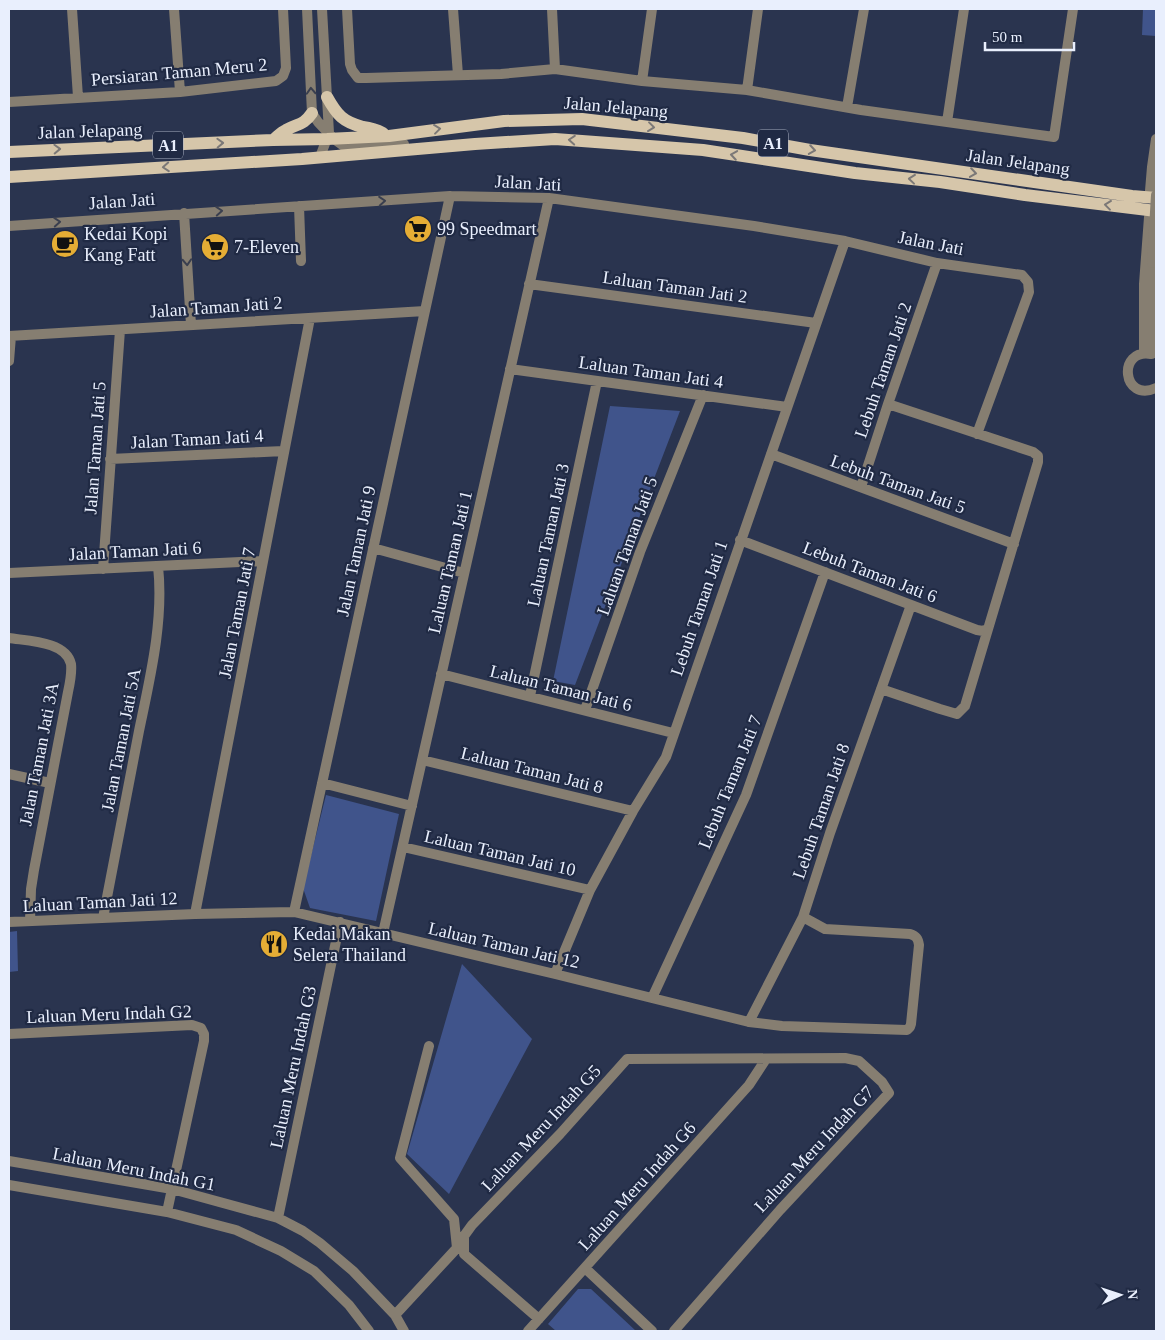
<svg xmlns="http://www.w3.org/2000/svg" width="1165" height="1340" font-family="'Times New Roman',serif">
<rect width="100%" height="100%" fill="#2a344f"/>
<path fill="#40548b" d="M1143,9H1156V36L1142,35Z
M610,406L680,411L575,685L553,681Z
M326,795L399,814L376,921L310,908L303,888Z
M17,931L18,971L9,972V932Z
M462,964L532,1039L449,1194L407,1154Z
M578,1289H591L636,1331H556L548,1324Z"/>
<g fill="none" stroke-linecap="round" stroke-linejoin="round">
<path stroke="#867e71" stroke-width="10" d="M72,9L78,97
M174,9L180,92
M307,9L312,113L318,122L334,139L345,147H354L404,144
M347,9L350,64L352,70L358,78H366L501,74L555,69L642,81L747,90L861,110L1054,137L1073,9
M453,9L458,75
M552,9L555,69
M642,81L652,9
M747,90L758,9
M9,102L180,92L276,81L283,76L286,68L283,9
M847,107L864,9
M947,122L964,9
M320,157L329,133L322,9
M1150,191L1152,167L1156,139
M299,206L301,261
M184,213L191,325
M9,226L450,196L549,198L754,226L845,241L937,263L1022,275L1028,282L1029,292L977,434
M529,284L816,323
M9,336L425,311
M1144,353V284L1149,217
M1151,354C1117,348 1122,403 1156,388
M1152,354V264
M9,361L11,336
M510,369L787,407
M771,454L1014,544
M110,459L284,451
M861,487L888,404L937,263
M740,540L977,630L983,631L988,629
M373,548L464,573
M103,569L120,330
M9,573L263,561
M9,638C27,641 66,641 71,664C72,673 70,683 68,692L34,870L31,889L30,921
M441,674L673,733
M881,689L940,709L957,714L965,706L1038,462V456L1033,452L888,404
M530,696L597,381
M585,710L640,552L703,395
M422,760L633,811
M9,774L50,783
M322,783L412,806
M403,847L590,890
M294,912L450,196
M195,914L310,318
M103,918C115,856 127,794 139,731C150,678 164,621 158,566
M9,922L195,914L294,912L555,974L749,1022L782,1026L907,1030L910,1027L911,1024L919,945C918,938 916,936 910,934L825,929L803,917
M383,933L549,198
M555,974L590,890L633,811L666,757L845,241
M652,998L746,795L825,572
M749,1022L803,917L830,833L911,605
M9,1034L192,1025L201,1028L204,1034V1041L167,1212
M9,1161L172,1189L278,1218L303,1231L320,1243L353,1271L395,1315L404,1331
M9,1185L167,1212L236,1230L281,1251L314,1271L349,1305L369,1331
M278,1218L340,922
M585,1268L652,1331
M395,1315L457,1248L454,1219L400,1158L429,1046
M539,1319L464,1254V1236L472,1225L560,1134L627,1059L845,1058L859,1061L882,1082L889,1093L780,1210L674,1331
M528,1331L749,1085L766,1059"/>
<path stroke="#d6c6aa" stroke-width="12" d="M327,97C337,115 343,122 363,127C370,128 377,130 383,133
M273,140C277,137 281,132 286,130C298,123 303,126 312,113
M9,152L273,140L327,139L389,136L504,121L582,119L743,138L810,150L1132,196L1156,198
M9,177L302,159L475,144L555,139L703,150L855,173L940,182L1025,195L1156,211"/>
<path stroke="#867e71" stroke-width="10" d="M1152,263L1156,195"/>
</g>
<defs><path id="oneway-chevron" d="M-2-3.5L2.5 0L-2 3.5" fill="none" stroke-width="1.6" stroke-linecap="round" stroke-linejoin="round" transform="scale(1.25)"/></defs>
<g stroke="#3a3f4f">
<use href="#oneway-chevron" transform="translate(311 91) rotate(-93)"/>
<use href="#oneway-chevron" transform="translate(382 201) rotate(-4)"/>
<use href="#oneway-chevron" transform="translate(219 211) rotate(-4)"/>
<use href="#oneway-chevron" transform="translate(57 222) rotate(-4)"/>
<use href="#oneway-chevron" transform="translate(187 262) rotate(87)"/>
</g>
<g stroke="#7b7877">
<use href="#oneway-chevron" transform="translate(651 127) rotate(7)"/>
<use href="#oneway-chevron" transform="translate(437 129) rotate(-7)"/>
<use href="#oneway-chevron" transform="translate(572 140) rotate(-176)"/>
<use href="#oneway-chevron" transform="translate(220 143) rotate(-2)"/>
<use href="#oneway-chevron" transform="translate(57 149) rotate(-2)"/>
<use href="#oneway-chevron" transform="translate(812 150) rotate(9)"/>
<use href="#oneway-chevron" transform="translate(734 155) rotate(-171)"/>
<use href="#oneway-chevron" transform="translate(166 167) rotate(176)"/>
<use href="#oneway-chevron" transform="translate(973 173) rotate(8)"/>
<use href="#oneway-chevron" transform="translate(912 179) rotate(-174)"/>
<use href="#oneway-chevron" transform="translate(1108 205) rotate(-173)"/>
</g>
<defs>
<symbol id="supermarket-disc" viewBox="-11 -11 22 22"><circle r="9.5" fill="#e5ad35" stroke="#202a44"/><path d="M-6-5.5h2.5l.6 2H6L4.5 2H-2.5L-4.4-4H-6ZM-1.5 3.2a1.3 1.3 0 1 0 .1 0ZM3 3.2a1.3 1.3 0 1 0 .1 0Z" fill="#111"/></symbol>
<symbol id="cafe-disc" viewBox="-11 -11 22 22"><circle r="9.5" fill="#e5ad35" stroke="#202a44"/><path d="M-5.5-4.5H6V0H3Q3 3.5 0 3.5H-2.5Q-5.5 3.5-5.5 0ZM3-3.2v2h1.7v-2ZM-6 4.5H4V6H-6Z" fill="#111"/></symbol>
<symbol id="restaurant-disc" viewBox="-11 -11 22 22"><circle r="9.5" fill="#e5ad35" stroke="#202a44"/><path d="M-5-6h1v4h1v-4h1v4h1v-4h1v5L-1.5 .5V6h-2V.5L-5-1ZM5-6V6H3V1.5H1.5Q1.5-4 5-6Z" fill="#111"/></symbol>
</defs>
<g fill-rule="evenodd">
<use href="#supermarket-disc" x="402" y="213" width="32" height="32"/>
<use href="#cafe-disc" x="49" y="228" width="32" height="32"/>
<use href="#supermarket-disc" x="199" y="231" width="32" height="32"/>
<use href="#restaurant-disc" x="258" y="928" width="32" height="32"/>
</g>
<g text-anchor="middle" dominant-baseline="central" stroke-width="4.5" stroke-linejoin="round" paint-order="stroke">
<g fill="#202a44" stroke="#adb4c6" stroke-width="1">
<rect x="758" y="129.5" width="30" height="27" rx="4"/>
<rect x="153" y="131.5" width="30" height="27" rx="4"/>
</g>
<g font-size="16" font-weight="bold" fill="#e9effd">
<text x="773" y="143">A1</text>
<text x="168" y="145">A1</text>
</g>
<g font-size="18" fill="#e9effd" stroke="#202a44">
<text transform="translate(179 72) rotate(-5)">Persiaran Taman Meru 2</text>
<text transform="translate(616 107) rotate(5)">Jalan Jelapang</text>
<text transform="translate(90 131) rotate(-2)">Jalan Jelapang</text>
<text transform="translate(1018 162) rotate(8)">Jalan Jelapang</text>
<text transform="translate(528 183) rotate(3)">Jalan Jati</text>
<text transform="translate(122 201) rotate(-4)">Jalan Jati</text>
<text transform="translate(931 243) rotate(11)">Jalan Jati</text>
<text transform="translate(675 287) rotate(8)">Laluan Taman Jati 2</text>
<text transform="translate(216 307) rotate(-4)">Jalan Taman Jati 2</text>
<text transform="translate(883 370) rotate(-71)">Lebuh Taman Jati 2</text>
<text transform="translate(651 372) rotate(8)">Laluan Taman Jati 4</text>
<text transform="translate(197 439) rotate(-3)">Jalan Taman Jati 4</text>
<text transform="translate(95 448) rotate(-86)">Jalan Taman Jati 5</text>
<text transform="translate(898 484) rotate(20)">Lebuh Taman Jati 5</text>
<text transform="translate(548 535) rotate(-78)">Laluan Taman Jati 3</text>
<text transform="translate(627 546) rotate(-70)">Laluan Taman Jati 5</text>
<text transform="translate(135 551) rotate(-3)">Jalan Taman Jati 6</text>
<text transform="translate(356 551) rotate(-78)">Jalan Taman Jati 9</text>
<text transform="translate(450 562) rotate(-77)">Laluan Taman Jati 1</text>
<text transform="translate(870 572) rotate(21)">Lebuh Taman Jati 6</text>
<text transform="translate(699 608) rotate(-71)">Lebuh Taman Jati 1</text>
<text transform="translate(237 613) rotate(-79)">Jalan Taman Jati 7</text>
<text transform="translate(561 688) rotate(14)">Laluan Taman Jati 6</text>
<text transform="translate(121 740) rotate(-79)">Jalan Taman Jati 5A</text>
<text transform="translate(39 754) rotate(-79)">Jalan Taman Jati 3A</text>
<text transform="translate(532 770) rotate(14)">Laluan Taman Jati 8</text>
<text transform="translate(730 782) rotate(-68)">Lebuh Taman Jati 7</text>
<text transform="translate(821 811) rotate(-71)">Lebuh Taman Jati 8</text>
<text transform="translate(500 853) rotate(13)">Laluan Taman Jati 10</text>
<text transform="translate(100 902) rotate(-3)">Laluan Taman Jati 12</text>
<text transform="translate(504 945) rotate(13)">Laluan Taman Jati 12</text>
<text transform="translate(109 1014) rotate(-2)">Laluan Meru Indah G2</text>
<text transform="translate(293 1067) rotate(-78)">Laluan Meru Indah G3</text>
<text transform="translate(541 1128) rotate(-47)">Laluan Meru Indah G5</text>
<text transform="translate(814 1149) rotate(-47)">Laluan Meru Indah G7</text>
<text transform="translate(134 1169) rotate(11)">Laluan Meru Indah G1</text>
<text transform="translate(637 1186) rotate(-48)">Laluan Meru Indah G6</text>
</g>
<g font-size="18" fill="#e9effd" stroke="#202a44" text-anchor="start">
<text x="437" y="229">99 Speedmart</text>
<text x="84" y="234">Kedai Kopi<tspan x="84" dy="21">Kang Fatt</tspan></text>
<text x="234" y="247">7-Eleven</text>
<text x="293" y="934">Kedai Makan<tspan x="293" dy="21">Selera Thailand</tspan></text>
</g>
</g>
<rect width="1165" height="1340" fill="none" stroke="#e9effd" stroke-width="20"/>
<g transform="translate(1120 1295) rotate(87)" stroke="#202a44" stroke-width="4" paint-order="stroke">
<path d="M0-4L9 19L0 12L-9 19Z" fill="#e9effd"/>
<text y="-8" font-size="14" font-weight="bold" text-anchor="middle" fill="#e9effd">N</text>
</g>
<path d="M985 42v8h89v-8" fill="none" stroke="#e9effd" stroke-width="2.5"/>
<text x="992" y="42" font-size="15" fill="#e9effd" stroke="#202a44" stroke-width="4" paint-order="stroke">50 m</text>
</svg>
